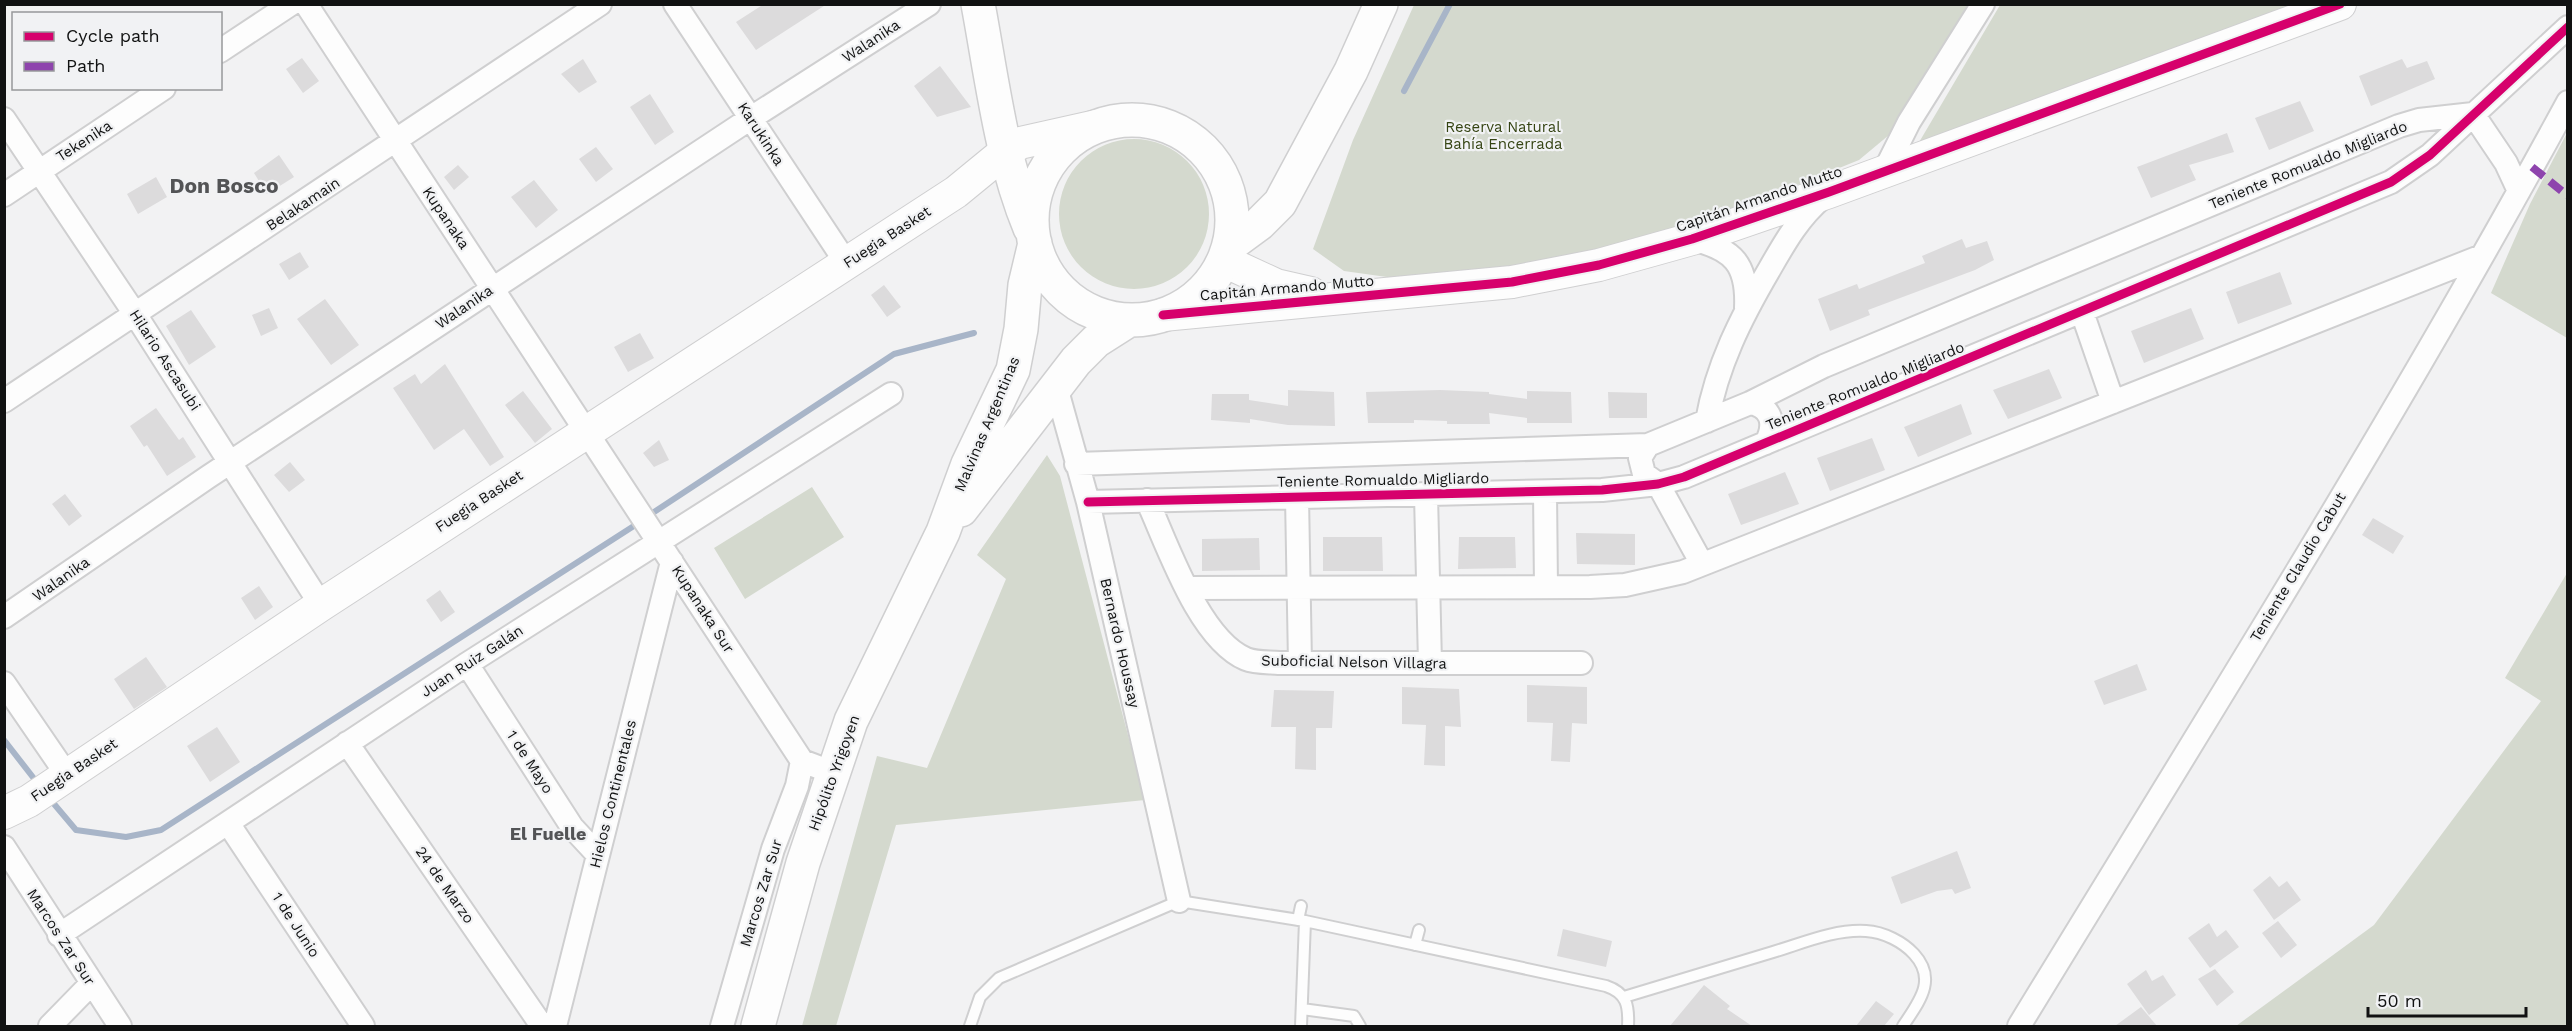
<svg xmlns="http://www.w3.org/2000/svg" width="2572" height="1031" font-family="'Work Sans',sans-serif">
<rect width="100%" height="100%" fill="#f2f2f3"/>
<path fill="#d4d9ce" d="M1414,5H1970L1889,135L1859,160L1755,202L1687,227L1530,265L1394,278L1344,271L1313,249L1353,140Z
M2000,5H2296L1918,144Z
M2567,133V338L2491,293L2530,204Z
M1059 214a75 75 0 1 1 150 0a75 75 0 1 1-150 0Z
M1047,455L1060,476L1145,800L896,825L836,1026H802L877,756L927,768L1006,579L977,555Z
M812,487L844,537L745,599L714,548Z
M2567,573V1026H2236L2374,925L2541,701L2505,678Z"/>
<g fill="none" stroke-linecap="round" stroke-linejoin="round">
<path stroke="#a8b5c8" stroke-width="6" d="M1404,91L1450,4
M648,516L894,354L974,333
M4,740L39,785
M49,798L76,830L126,837L161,830L640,522"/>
</g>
<path fill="#dcdbdc" d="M764,4H827L756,50L736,22Z
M302,58L319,81L303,93L286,69Z
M583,59L597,82L579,93L561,74Z
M2402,59L2407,68L2427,61L2435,79L2371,106L2359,76Z
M940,66L971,107L937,117L914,86Z
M650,94L674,132L655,145L630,107Z
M2300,101L2314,131L2269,150L2255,118Z
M2227,133L2234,152L2189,165L2196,180L2151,198L2137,167Z
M596,147L613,169L596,182L579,159Z
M279,155L294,177L267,194L254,173Z
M458,165L469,177L454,190L444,177Z
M156,177L167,197L138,214L127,194Z
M534,180L558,210L536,228L511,197Z
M1962,239L1966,248L1987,241L1994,260L1975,270L1868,310L1870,315L1830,331L1818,299L1857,284L1859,289L1925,263L1922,256Z
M300,252L309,267L289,280L279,264Z
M2280,272L2292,304L2238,324L2226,292Z
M884,285L901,307L887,317L871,295Z
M325,299L359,345L331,365L297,319Z
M269,308L278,328L261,336L252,315Z
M2191,308L2204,339L2144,363L2131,331Z
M191,310L216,347L189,365L166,326Z
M640,333L654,358L628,372L614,347Z
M445,364L504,457L490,466L464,429L434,450L393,388L415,374L421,384Z
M2049,369L2062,398L2008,419L1993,390Z
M1288,390L1334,392L1335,426L1288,425L1250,419V423L1211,420L1212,394H1249V400L1288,406Z
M1440,390L1489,392V394L1527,399V391L1571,392L1572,423H1527V418L1489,413L1490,424H1447V421L1414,420V423H1368L1366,392Z
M523,391L552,429L535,443L505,405Z
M1608,392L1647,393V418H1609Z
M1961,404L1972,434L1918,457L1904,427Z
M156,408L179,440L183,437L196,457L167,476L147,445L144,447L130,426Z
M1872,438L1885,470L1830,491L1817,458Z
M659,440L669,460L654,467L643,453Z
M290,462L305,480L289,492L274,475Z
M1785,472L1799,504L1741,525L1728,494Z
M65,494L82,516L69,526L52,504Z
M2373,518L2404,536L2393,554L2362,535Z
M1576,533L1635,534V565L1577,564Z
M1323,537H1382L1383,571H1323Z
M1459,537H1515L1516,568L1458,569Z
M1259,538L1260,570L1202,571V539Z
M259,586L273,607L255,620L241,598Z
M440,590L455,612L441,622L426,600Z
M146,657L167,687L134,709L114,679Z
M2137,664L2147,690L2104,705L2094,681Z
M1527,685L1587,687V724L1572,723L1570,762L1551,761L1553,723L1527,722Z
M1402,687L1459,689L1461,727L1445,726V766L1424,765L1426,725L1402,724Z
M1274,690L1334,691L1332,728H1316V770L1295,769L1296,727H1271Z
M217,727L240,762L210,782L187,746Z
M1957,851L1971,888L1955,894L1952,889L1937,891L1901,904L1891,877Z
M2270,876L2279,887L2287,881L2301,900L2274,920L2253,890Z
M2278,921L2297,945L2281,958L2262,933Z
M2209,923L2217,937L2226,930L2239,947L2210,968L2188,938Z
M1563,929L1612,941L1606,967L1557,956Z
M2215,969L2234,992L2217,1006L2198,979Z
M2146,970L2152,981L2163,975L2176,995L2149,1015L2127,984Z
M1704,985L1730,1006L1727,1009L1752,1026H1670Z
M1876,1001L1894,1014L1884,1026H1856Z
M2141,1007L2157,1026H2115Z"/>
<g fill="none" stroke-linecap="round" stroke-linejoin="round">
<defs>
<path id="lane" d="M1298,920L1301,906
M1415,945L1419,930
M1624,997C1674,982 1723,967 1773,952C1803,943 1835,929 1866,931C1884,932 1903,942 1914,954C1938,980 1918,1003 1903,1026
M1302,1009L1354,1016L1360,1026
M970,1026L980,997L999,978L1179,901L1305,921L1606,986C1627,993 1629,1006 1628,1026
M1301,1026L1305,921"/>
<path id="street" d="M306,4L802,761L831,772
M675,4L847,264
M220,51L291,4
M2473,114L2506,163L2519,191
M4,119L135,314L321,605
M1884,172L1909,122L1983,4
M4,195L164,88
M1692,239C1733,249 1748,264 1746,308
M2082,312L2113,402
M1056,387L1088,502L1179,901
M4,401L600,4
M1750,403C1772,407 1776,424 1766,443
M1707,421C1717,365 1741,318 1769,270C1785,242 1799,217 1823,197
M1648,445L1640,458L1644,474L1658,484L1702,564
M1076,464L1648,445L1750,403L1824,366L2399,126L2419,120L2473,114
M1545,492L1546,587
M1426,495L1430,663
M1297,497L1300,663
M1147,500C1168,546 1199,639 1246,659C1256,663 1269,662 1279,663H1581
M1088,502L1602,490L1658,484L1684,477L2391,182L2430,155L2568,27
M1188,588L1590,587L1625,585L1683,572L2482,256
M4,617L208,477L751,118L929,4
M467,664L572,827L598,855
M4,683L67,775
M347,743L542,1026
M228,823L363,1026
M4,847L120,1026
M59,935L467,664L891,394
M50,1026L91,984
M555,1026L672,562
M722,1026L773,849L797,786L802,761
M2019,1026C2205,721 2397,417 2568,102"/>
<path id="secondary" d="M1224,261L1276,285L1311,293
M1163,315L1512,282L1599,265L1692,239L1829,192L2340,4
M4,813L29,801L321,605L956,192L1006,151L1020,143L1096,126"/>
<path id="primary" d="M978,4C992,79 1001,158 1030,228
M1032 220a100 100 0 1 1 200 0a100 100 0 1 1-200 0Z
M1229,246L1259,224L1280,203L1351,71L1381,4
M961,510L1076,361L1096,341L1129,320
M758,1026L803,863L851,721L943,532L968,464L1013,370L1021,329L1025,285L1035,243"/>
</defs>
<use href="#lane" stroke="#cfcfd0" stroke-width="14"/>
<use href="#street" stroke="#cfcfd0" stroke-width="26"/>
<use href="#secondary" stroke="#cfcfd0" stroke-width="34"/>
<use href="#primary" stroke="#cfcfd0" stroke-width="36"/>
<use href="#lane" stroke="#fdfdfd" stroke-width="10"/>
<use href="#street" stroke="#fdfdfd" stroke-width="22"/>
<use href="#secondary" stroke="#fdfdfd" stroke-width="32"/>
<use href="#primary" stroke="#fdfdfd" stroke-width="33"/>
<path stroke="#8e44ad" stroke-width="8" stroke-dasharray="15 8" stroke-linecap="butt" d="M2532,167L2568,196"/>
<defs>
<path id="cycleway" d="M1163,315L1512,282L1599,265L1692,239L1829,192L2340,4
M1088,502L1602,490L1658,484L1684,477L2391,182L2430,155L2568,27"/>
</defs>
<use href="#cycleway" stroke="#f1f2f4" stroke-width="13"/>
<use href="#cycleway" stroke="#d6006c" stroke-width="9"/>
</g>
<g text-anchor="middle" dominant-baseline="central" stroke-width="4.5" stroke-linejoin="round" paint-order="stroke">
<g font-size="15" fill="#111212" stroke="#f1f2f4">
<text transform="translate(871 41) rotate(-33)">Walanika</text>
<text transform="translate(761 134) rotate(57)">Karukinka</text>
<text transform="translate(84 141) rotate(-33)">Tekenika</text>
<text transform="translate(2308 165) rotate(-22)">Teniente Romualdo Migliardo</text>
<text transform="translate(1759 199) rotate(-19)">Capitán Armando Mutto</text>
<text transform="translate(303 204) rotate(-33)">Belakamain</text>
<text transform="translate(446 218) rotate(56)">Kupanaka</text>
<text transform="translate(887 237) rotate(-33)">Fuegia Basket</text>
<text transform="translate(1287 288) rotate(-5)">Capitán Armando Mutto</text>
<text transform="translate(464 307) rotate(-34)">Walanika</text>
<text transform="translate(165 360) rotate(57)">Hilario Ascasubi</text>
<text transform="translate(1865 386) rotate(-22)">Teniente Romualdo Migliardo</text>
<text transform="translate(987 424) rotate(-67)">Malvinas Argentinas</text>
<text transform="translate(1383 480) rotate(-1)">Teniente Romualdo Migliardo</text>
<text transform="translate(479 501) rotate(-33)">Fuegia Basket</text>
<text transform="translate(2298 567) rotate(-59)">Teniente Claudio Cabut</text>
<text transform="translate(61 579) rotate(-35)">Walanika</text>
<text transform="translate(703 609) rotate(57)">Kupanaka Sur</text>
<text transform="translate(1120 643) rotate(77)">Bernardo Houssay</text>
<text transform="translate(472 661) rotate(-33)">Juan Ruiz Galán</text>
<text transform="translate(1354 662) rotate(1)">Suboficial Nelson Villagra</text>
<text transform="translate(530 762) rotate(57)">1 de Mayo</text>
<text transform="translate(74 770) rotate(-34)">Fuegia Basket</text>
<text transform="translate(834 773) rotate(-70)">Hipólito Yrigoyen</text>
<text transform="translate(613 794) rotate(-76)">Hielos Continentales</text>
<text transform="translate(445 885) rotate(55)">24 de Marzo</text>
<text transform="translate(761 893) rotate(-73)">Marcos Zar Sur</text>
<text transform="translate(296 925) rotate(57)">1 de Junio</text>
<text transform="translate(61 937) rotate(57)">Marcos Zar Sur</text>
</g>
<g font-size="15" fill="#354413" stroke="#f1f2f4">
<text x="1503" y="127">Reserva Natural<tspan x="1503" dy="17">Bahía Encerrada</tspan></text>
</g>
<g font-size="18" font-weight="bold" fill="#535456" stroke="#f1f2f4">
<text x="548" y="833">El Fuelle</text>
</g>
<g font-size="21" font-weight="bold" fill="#535456" stroke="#f1f2f4">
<text x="224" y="185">Don Bosco</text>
</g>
</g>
<rect width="2572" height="1031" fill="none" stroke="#111212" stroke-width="12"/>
<rect x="12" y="12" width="210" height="78" fill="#f1f2f4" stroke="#97989a" stroke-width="1.5"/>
<rect x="24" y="32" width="30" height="9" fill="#d6006c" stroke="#97989a" stroke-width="1.5"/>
<text x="66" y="42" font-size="18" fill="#111212">Cycle path</text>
<rect x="24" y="62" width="30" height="9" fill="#8e44ad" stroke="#97989a" stroke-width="1.5"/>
<text x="66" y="72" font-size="18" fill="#111212">Path</text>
<path d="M2368 1007v9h158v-9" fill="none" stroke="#111212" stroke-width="3"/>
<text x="2377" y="1007" font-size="18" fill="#111212" stroke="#f1f2f4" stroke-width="4.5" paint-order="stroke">50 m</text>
</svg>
